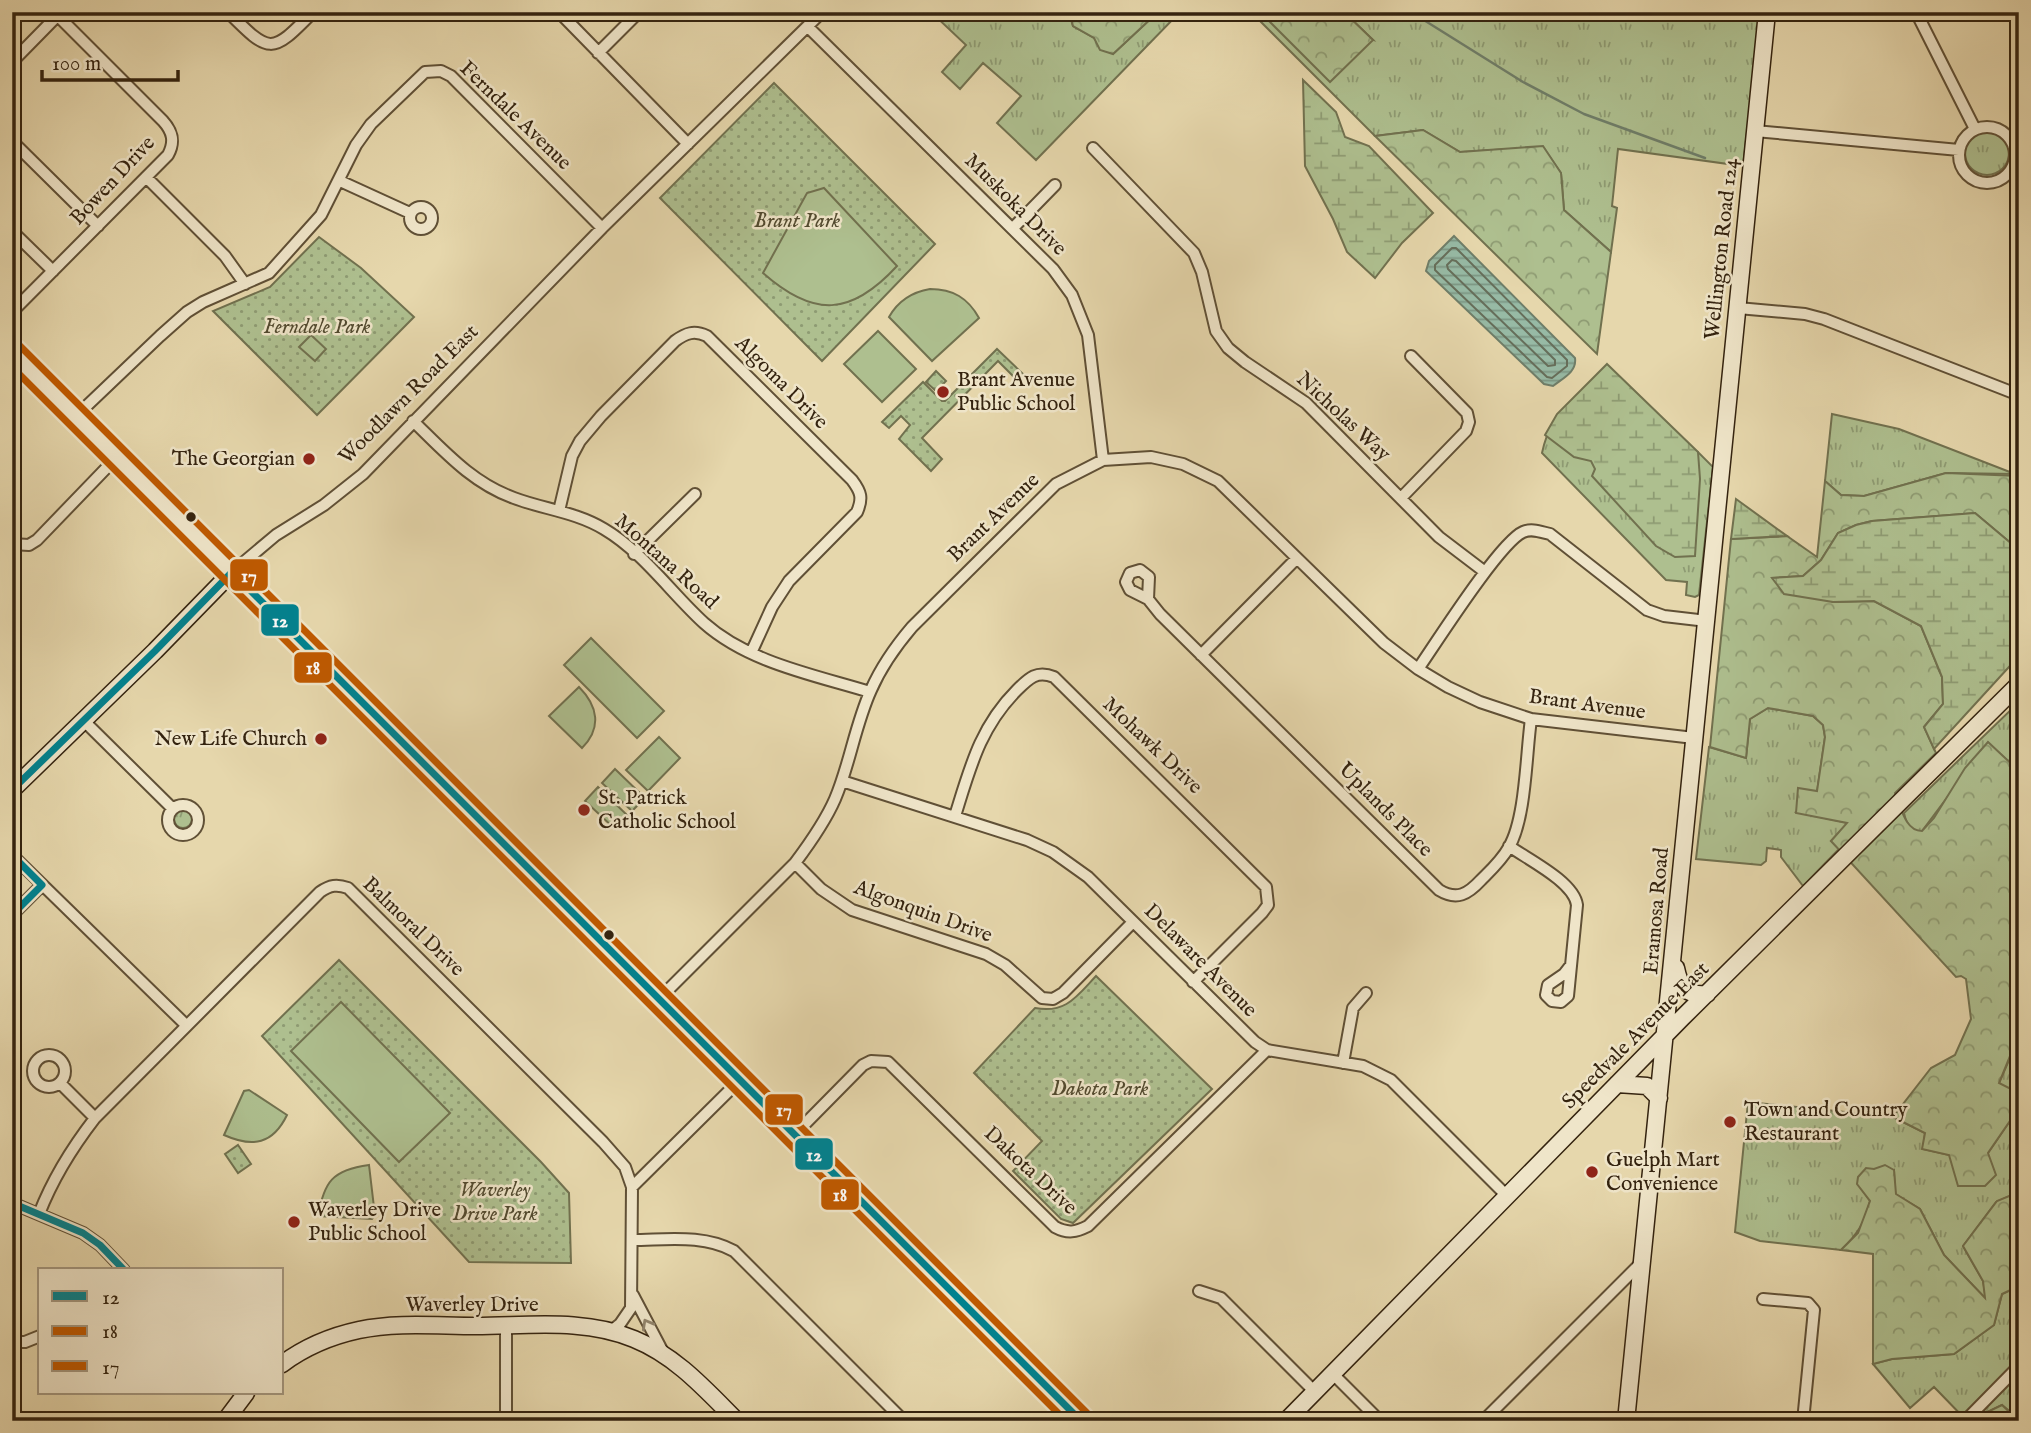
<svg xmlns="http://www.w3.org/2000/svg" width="2031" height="1433" font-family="'IM FELL English',serif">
<defs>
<pattern id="grass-tufts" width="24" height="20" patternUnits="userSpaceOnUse" patternTransform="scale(1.75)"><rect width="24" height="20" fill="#aebf8f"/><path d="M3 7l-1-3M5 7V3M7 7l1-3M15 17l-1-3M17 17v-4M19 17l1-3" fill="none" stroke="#8e9b73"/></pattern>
<pattern id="forest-crowns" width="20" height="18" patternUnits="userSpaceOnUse" patternTransform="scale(1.75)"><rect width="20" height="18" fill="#aebf8f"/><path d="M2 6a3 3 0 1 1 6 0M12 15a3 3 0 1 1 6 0" fill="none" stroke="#8e9b73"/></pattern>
<pattern id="wetland-marsh" width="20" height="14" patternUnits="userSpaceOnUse" patternTransform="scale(1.75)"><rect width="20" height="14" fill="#aebf8f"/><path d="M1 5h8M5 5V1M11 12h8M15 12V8" fill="none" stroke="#8e9b73"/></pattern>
<pattern id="park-dots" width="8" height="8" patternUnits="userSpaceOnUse" patternTransform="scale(1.75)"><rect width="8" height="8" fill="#aebf8f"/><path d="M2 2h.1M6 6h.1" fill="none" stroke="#8e9b73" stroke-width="1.8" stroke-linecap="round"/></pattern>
<pattern id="water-rules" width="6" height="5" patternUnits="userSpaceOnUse" patternTransform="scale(1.75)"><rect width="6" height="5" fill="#97baa5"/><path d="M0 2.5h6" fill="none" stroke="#7c9785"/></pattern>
</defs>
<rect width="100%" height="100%" fill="#e6d7ac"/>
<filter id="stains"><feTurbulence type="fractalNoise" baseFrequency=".00286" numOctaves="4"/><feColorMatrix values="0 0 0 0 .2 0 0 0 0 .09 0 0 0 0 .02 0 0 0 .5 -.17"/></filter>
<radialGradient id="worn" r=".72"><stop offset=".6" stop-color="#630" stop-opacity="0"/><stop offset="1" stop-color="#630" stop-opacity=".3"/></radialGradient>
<path fill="url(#grass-tufts)" stroke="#71714f" stroke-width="2" d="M931,12H1069L1073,26L1094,38L1113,54L1158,12H1180L1036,160L997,123L1021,96L983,63L960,89L942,72L966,45Z
M1251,12H1260L1373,40L1344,12H1761L1743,166L1618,149L1612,206L1617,208L1611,252L1564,210L1561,173L1543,147L1460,152L1423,130L1375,136Z
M1965 153a22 22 0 1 1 44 0a22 22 0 1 1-44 0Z
M1575,399L1698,452L1713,467L1699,595L1695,597L1686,595L1687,582L1666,580L1542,453C1547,429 1556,415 1575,399Z
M1832,414L1899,429L2015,474L1946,473L1864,496L1841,495L1825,481Z
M2019,702V771L1988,743L1922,831C1911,832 1906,823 1904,813Z
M1768,708L1813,716L1823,725L1825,737L1817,792L1796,812L1848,823L1831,841L1839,849L1803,886L1781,857V850L1767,848L1766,861L1761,865L1696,859L1709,747L1746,758L1750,719Z
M174 819a9 9 0 1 1 18 0a9 9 0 1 1-18 0Z
M2013,1051L2019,1052V1192L1996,1202L1963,1246L1983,1281L1986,1299L1944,1255L1920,1209L1895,1194L1894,1170L1858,1184L1870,1201C1864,1224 1858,1234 1841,1250L1760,1241L1735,1232L1748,1102L1893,1117L1925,1133L1923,1149L1949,1155L1988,1153L2014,1115L1999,1083Z
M2019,1286V1419L2002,1405L1981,1415L1976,1421H1967L1934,1387L1910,1408L1873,1364L1892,1359L1954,1354L1994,1325L2002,1294Z"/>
<path fill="url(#forest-crowns)" stroke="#71714f" stroke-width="2" d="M1069,12H1158L1113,54L1100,50L1094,38L1073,26Z
M1260,12H1344L1373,40L1330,82Z
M1423,130L1460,152L1543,146L1561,173L1564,210L1611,252L1597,354L1375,136Z
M1946,473L2019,476V550L1975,513L1872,521L1856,525L1838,533L1821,560L1803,576L1772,578L1833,602L1874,601L1921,626L1942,677L1943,704L1924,727L1936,753L1895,793C1901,807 1905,831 1922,831L1934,818L1965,768L1988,742L2019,771V1052L2012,1051L1999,1083L2019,1093L2014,1115L1988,1153L1996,1175L1985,1186H1958L1949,1155L1922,1149L1925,1133L1893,1117L1931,1068L1955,1055L1971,1019L1966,979L1961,976L1956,977L1831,841L1847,823L1796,813L1798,788L1817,791L1825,737L1823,725L1813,716L1768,708L1750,719L1746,758L1710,747L1731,539L1787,536L1817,557L1825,481L1841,495L1864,496Z
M1885,1165L1894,1170L1896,1194L1920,1209L1944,1255L1985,1298L1983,1281L1963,1246L1997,1201L2019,1192V1286L2002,1294L1994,1325L1954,1354L1892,1359L1873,1364V1254L1841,1250L1858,1233L1870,1201L1857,1184L1858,1177L1866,1168L1874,1169Z
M2002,1405L2019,1421H1976L1981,1415Z"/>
<path fill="url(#wetland-marsh)" stroke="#71714f" stroke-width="2" d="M1303,80L1336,112L1345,137L1369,146L1433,213L1402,243L1375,278L1347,252L1333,219L1305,166Z
M1607,364L1698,452L1700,479L1695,556L1675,557L1656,546L1592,476L1595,469L1591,461L1574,457L1545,435L1557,414Z
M1736,499L1787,536L1731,539Z
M1975,513L2019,550V656L1934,749L1924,727L1943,704L1942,677L1921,626L1874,601L1833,602L1784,594L1772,578L1803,576L1821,560L1838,533L1856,525L1872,521Z"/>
<path fill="url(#park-dots)" stroke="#71714f" stroke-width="2" d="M774,83L935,244L822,361L660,198Z
M319,237L361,268L414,317L317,415L213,311L270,287Z
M997,349L1023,374L1017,380L998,361L922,438L942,459L931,471L899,439L910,425L901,416L889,428L882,422L923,382L942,401H945Z
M936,371L946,381L936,391L926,382Z
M339,960L541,1162L569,1193L571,1263L469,1262L262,1036Z
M1096,976L1212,1089L1073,1223L1061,1219L1013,1171L1042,1141L974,1073L1035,1008C1066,1014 1077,996 1096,976Z
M238,1145L251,1164L238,1173L225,1154Z"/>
<path fill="#aebf8f" stroke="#71714f" stroke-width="2" d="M824,188L897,266C851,316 814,318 763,273L807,193Z
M930,289C953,289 968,298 979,318L932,361L889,317C898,301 912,292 930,289Z
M878,331L916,369L882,402L844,364Z
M311,335L326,349L315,361L299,347Z
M591,638L664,711L637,738L564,665Z
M579,687C598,706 602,728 582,748L549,716Z
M659,737L680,758L648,791L626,770Z
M615,769L645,798L632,811L602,783Z
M598,787L628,816L615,829L585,801Z
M341,1002L450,1113L399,1162L291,1051Z
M249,1090L287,1115C273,1144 253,1148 224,1135L244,1091Z
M369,1165L375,1216L372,1219L318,1216C324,1182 332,1170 369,1165Z"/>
<path fill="url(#water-rules)" stroke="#6f7e69" stroke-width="2" d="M1454,236L1575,358C1577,372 1563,378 1553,386L1544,384L1426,271L1429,261Z"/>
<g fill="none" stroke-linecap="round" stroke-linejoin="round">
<path stroke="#666e5a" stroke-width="2" d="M1452,248H1456L1567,360V366L1552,378L1547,377L1435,270V265Z
M1452,260L1456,261L1555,360V365L1548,366L1448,269L1447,265Z"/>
<path stroke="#6f7e69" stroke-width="2.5" d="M1411,12L1523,82L1584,114L1705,158"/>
<defs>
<path id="street" d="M228,12C270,54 271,55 313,12
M559,12L688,144
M1916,12L1975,129
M808,27L1053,269L1072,295L1088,335L1103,460
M598,53L639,12
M12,62L61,12
M1959 155a28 28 0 1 1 56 0a28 28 0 1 1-56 0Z
M1755,131L1959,150
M12,141L98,226
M1093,148L1194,253L1202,272L1216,331L1228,348L1245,362L1306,403L1439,537L1485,572
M146,177L225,256L245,284
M340,181L410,213
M410 218a11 11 0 1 1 22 0a11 11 0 1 1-22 0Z
M1013,228L1055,185
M12,231L53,271
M1738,308L1805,314L1824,319L2019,395
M12,312L168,155C175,142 173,132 163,121L54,12
M75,417L160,336L187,312L203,302L269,273L321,215L356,145L371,124L425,72L441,71L451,76L602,228
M413,421C444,451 472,483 514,498C543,509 576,512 604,529C643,552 671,593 704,623C749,663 815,675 870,692
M1401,498L1466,431L1469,422L1467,413L1411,356
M559,511L572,456L580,441L601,416L675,341C686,333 694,330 707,336L852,480C861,492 863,498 857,512L789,581L772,607L751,653
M12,544L29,545L37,540L116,458
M634,554L695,494
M232,572L276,535L324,505L363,474L602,228L822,12
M1148,599L1149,577L1140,570L1130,573L1126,582L1130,590L1148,599L1160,614L1439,890C1457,901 1468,894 1481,880C1491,870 1502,860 1509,847C1526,818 1526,754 1531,719
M1201,655L1297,558
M1418,669C1436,643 1500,542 1523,532C1532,528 1541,532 1550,534L1647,610L1664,616L1707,621
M84,721L173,809
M842,781L1027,840L1053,852L1088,877L1255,1042L1267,1050L1363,1066L1391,1080L1507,1196
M168 820a15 15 0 1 1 30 0a15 15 0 1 1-30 0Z
M955,816C970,768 980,727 1017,690C1029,678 1037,670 1054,677L1266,887L1268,905L1262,913L1193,982
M1509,846C1529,860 1574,882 1577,905L1568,996L1561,1002L1552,1001L1546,995L1548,985L1564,974L1571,965
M12,855L186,1025
M795,863L821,889L852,910L986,954L1005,965L1042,998L1053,999L1063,993L1133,922
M12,915L42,885
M659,999L795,863C810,843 825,822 835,799C850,764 855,725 871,690C881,667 895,647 912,627L1056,484L1103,460L1151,457L1183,464L1218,481L1384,643L1418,669L1448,687L1480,702L1531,719L1694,738
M33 1071a16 16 0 1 1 32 0a16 16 0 1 1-32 0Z
M1343,1063L1353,1008L1366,993
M60,1083L95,1118
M795,1134L863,1065L871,1061L888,1062L1055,1227C1068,1234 1076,1232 1088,1226L1267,1050
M632,1187L740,1080
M12,1203L83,1233L100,1245L124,1270
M39,1214C53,1178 71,1149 95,1118L320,892C330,885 337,884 348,888L603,1142L625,1167L632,1187L631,1308L620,1324L611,1331
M632,1240C666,1240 703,1234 734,1251L904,1421
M1199,1291L1221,1298L1315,1392
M633,1295L663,1352
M1763,1299L1808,1303L1814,1310L1803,1421
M506,1326V1421
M12,1342H25L40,1336
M1333,1374L1380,1421
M12,1412L24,1421
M1483,1421L1642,1262
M1965,1421L2019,1366"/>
<path id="secondary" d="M12,352C135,478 261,598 383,725L1081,1421
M12,790L155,651L232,572
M1676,968C1680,988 1687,996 1707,994
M1617,1084L1647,1086L1659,1098
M282,1364C305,1347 331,1336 359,1330C397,1322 437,1326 476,1326C528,1326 585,1318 634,1339C676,1356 705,1389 737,1421
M225,1421L246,1393
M1286,1421L1682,1018L2019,684
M1626,1421L1767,12"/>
</defs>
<use href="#street" stroke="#605036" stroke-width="14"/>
<use href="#secondary" stroke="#34230f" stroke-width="19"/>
<use href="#street" stroke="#efe5c9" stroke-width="10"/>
<use href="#secondary" stroke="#efe5c9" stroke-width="16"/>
<defs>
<path id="bus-1" d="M12,790L155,651L232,572L1081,1421
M12,855L42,885L12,915
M12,1203L83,1233L100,1245L124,1270"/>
<path id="bus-2" d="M12,367L1066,1421"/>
<path id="bus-3" d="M19,345L1088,1414"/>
</defs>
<use href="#bus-1" stroke="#efe5c9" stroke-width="12"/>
<use href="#bus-2" stroke="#efe5c9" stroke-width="12"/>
<use href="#bus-3" stroke="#efe5c9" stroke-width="12"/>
<use href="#bus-1" stroke="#008290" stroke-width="7"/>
<use href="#bus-2" stroke="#bf5900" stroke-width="7"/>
<use href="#bus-3" stroke="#bf5900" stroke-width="7"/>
</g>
<defs><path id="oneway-chevron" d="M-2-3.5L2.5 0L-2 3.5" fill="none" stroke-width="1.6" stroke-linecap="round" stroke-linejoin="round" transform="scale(1.75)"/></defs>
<use stroke="#92846c" href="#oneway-chevron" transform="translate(647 1324) rotate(-119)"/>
<g fill="#8f2418" stroke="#efe5c9" stroke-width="2.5">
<circle cx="943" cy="392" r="7"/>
<circle cx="309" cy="459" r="7"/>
<circle cx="321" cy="739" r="7"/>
<circle cx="584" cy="810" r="7"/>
<circle cx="1730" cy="1122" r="7"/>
<circle cx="1592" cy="1172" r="7"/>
<circle cx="294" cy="1222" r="7"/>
</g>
<g fill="#34230f" stroke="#efe5c9" stroke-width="2.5">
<circle cx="191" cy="517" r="6"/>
<circle cx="609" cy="935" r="6"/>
</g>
<g text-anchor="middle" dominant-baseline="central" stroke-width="5" stroke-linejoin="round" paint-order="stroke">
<g font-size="21" fill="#34230f" stroke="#efe5c9">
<text transform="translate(515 116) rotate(44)">Ferndale Avenue</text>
<text transform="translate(113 181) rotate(-47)">Bowen Drive</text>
<text transform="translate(1015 205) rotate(45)">Muskoka Drive</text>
<text transform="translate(1722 249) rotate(-84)">Wellington Road 124</text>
<text transform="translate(781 383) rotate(45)">Algoma Drive</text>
<text transform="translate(409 395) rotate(-45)">Woodlawn Road East</text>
<text transform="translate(1343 417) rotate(43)">Nicholas Way</text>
<text transform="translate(994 518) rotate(-44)">Brant Avenue</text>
<text transform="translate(666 562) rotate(42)">Montana Road</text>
<text transform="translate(1587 705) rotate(8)">Brant Avenue</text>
<text transform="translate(1152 746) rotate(44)">Mohawk Drive</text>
<text transform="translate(1385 810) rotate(45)">Uplands Place</text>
<text transform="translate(1657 911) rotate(-85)">Eramosa Road</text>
<text transform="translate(923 912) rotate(20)">Algonquin Drive</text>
<text transform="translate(413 927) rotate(44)">Balmoral Drive</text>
<text transform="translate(1200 961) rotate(45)">Delaware Avenue</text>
<text transform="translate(1636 1036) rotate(-45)">Speedvale Avenue East</text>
<text transform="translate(1030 1171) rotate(43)">Dakota Drive</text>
<text x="472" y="1305">Waverley Drive</text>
</g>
<g font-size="21" font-style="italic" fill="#524a2f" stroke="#efe5c9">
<text x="797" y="221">Brant Park</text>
<text x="317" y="327">Ferndale Park</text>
<text x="1100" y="1089">Dakota Park</text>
<text x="495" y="1190">Waverley<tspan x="495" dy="24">Drive Park</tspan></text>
</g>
<g font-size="21" fill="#34230f" stroke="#efe5c9" text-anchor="start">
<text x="957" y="380">Brant Avenue<tspan x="957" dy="24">Public School</tspan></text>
<text x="295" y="459" text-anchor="end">The Georgian</text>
<text x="307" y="739" text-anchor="end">New Life Church</text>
<text x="598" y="798">St. Patrick<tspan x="598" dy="24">Catholic School</tspan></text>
<text x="1744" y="1110">Town and Country<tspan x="1744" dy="24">Restaurant</tspan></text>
<text x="1606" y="1160">Guelph Mart<tspan x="1606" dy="24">Convenience</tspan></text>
<text x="308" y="1210">Waverley Drive<tspan x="308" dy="24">Public School</tspan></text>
</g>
</g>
<g stroke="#efe5c9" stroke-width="2.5">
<rect x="229" y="558" width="40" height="34" rx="7" fill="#bf5900"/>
<rect x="260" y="603" width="40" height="34" rx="7" fill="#008290"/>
<rect x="293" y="651" width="40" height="33" rx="7" fill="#bf5900"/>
<rect x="764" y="1093" width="40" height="33" rx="7" fill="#bf5900"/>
<rect x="794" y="1137" width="40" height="34" rx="7" fill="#008290"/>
<rect x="820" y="1178" width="40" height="33" rx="7" fill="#bf5900"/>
</g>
<g font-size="19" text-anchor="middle" font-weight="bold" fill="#fff">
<text x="249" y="582">17</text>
<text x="280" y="627">12</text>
<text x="313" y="674">18</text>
<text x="784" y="1116">17</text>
<text x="814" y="1161">12</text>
<text x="840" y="1201">18</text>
</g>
<rect width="2031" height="1433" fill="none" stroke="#e6d7ac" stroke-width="42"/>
<rect x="14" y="14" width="2003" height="1405" fill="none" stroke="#34230f" stroke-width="3.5"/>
<rect x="21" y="21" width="1989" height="1391" fill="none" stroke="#34230f" stroke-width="2"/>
<rect x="38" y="1268" width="245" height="126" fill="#efe5c9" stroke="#a4977f" stroke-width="2"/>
<rect x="52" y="1291" width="35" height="10" fill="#008290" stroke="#a4977f" stroke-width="2"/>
<text x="102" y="1304" font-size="21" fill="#34230f">12</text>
<rect x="52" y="1326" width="35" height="10" fill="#bf5900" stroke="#a4977f" stroke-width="2"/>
<text x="102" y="1338" font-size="21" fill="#34230f">18</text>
<rect x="52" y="1361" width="35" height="10" fill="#bf5900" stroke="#a4977f" stroke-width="2"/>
<text x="102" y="1374" font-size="21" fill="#34230f">17</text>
<path d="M42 70v10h136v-10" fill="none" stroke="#34230f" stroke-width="3.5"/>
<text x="52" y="70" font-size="21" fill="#34230f" stroke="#efe5c9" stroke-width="5" paint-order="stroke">100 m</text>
<rect width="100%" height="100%" filter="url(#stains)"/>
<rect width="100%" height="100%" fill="url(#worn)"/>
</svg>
